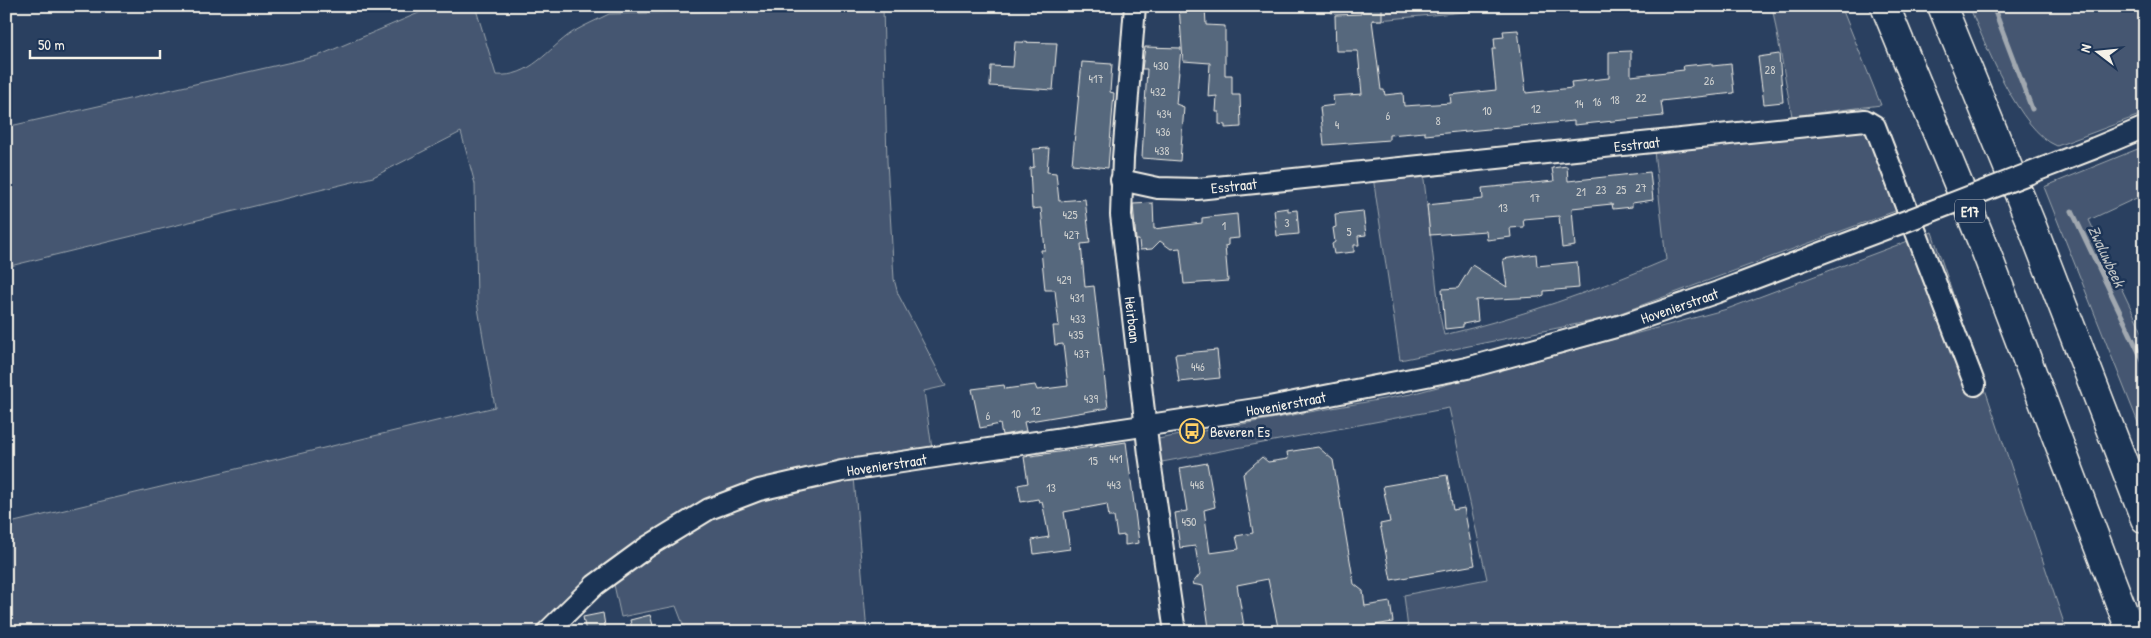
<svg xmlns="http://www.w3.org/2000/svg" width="2151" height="638" font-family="'Patrick Hand',sans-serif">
<rect width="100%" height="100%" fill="#2a4060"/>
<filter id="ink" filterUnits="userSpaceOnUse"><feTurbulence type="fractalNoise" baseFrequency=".02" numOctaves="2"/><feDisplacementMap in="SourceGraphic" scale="10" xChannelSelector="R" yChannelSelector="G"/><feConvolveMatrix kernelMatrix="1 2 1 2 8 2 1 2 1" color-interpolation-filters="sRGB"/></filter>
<g filter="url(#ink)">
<path fill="#445771" stroke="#9ca4ac" d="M435,6H475L496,75C531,78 547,49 573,32C585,25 597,20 609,14L883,7L887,161L894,279L898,294L946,386L924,391L932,449L784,476L598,571L532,632H6V524L495,407L477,302L475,184L461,132L373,177L6,267V127L318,56Z
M1332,6H1528L1368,21L1367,10L1331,13Z
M1772,6H1841L1881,105L1792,116Z
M1969,6H2145V113L2057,146C2019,131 1985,43 1969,6Z
M1867,124L1898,210L1607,318L1400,360L1373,177L1423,171L1440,316L1444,335C1520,317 1594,291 1666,260L1654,151Z
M2145,146V194L2089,220L2145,338V440L2044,187Z
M1932,232L2067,632H1394L1408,629L1404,595L1487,579L1449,408L1162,462L1158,439L1411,394L1464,380L1727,309Z
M854,477L867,632H686L676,606L621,617L613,580L713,516L787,491Z"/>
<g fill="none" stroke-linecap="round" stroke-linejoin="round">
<path stroke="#a1a8b0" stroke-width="5" d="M1993,6L2032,109
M2072,211L2145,365"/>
</g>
<path fill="#56677d" stroke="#f4f1e8" d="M1179,6H1205L1206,25L1225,26V75H1232V95H1240L1241,127L1225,128V125L1219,124V112H1216L1217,96L1208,97L1210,63L1183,61Z
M1382,6V20H1372L1381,90H1384L1385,95L1403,93L1404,106L1451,103L1450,95L1496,90L1492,49H1495L1494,38L1504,37L1503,31L1518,30L1526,93L1572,88L1571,82L1609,78V52L1631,51V76L1684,70L1683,66L1712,63V66L1731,64L1734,93L1661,101L1663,116L1574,125V121L1425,135V132L1389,135V140L1324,145L1320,107L1334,105L1333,96L1362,94L1358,51H1336L1335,15L1361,14V7Z
M1015,42L1057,43L1053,90L990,86L991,66L1013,67Z
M1145,47L1181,48L1176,104L1184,107L1180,161L1142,158L1147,69H1142Z
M1779,54L1783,102L1764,104L1758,57Z
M1082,62L1112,64L1110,92L1114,93L1108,168L1072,164Z
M1049,148L1047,172L1056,173L1059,201L1085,199L1090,243L1081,244L1085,287L1094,286L1108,408L1024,422L1026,431L1002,435L1000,424L980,428L972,389L1004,385L1005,389L1035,385L1037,390L1068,386L1063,344L1055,345L1053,326H1059L1055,290H1045L1041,250H1045L1041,208L1032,209L1030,168L1034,167L1033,149Z
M1567,166L1568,181L1650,172L1653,200L1632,203V207L1613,209L1612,204L1572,208L1575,246L1562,248L1559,216L1523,219L1524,227L1510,228L1511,237L1487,240L1486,231L1430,235L1427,205L1483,199L1482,188L1554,181L1552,168Z
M1153,203L1154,229L1202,223V218L1210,217L1237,214L1239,238L1228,239V245L1225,246L1228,281L1184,284L1180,248L1171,249L1160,241L1152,249L1140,250L1139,240H1136L1133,204Z
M1288,208V211L1297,210L1299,234L1277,236L1274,210Z
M1363,211L1366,235L1358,236L1359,245H1354V252L1334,254L1332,244L1335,242L1333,228L1336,227L1335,214Z
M1536,254L1537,266L1577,262L1579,288L1544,291V295L1539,297L1476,300L1478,321L1463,324V327L1445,329L1442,289L1458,288L1472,265L1507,287L1503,259Z
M1217,350L1220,378L1179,382L1175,354Z
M1126,442L1139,543L1125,545V535L1117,536L1114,517H1109L1107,504L1064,512L1070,549L1034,554L1032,540L1049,537L1042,501L1039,502L1038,499L1021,502L1018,485L1028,483L1024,457Z
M1318,447L1333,460L1354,584L1363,591L1365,606L1390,602L1393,622L1333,632H1279L1268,579L1237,585L1245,632H1215L1214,627L1209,628L1203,586L1192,584L1200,574L1195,546L1180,548L1175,513L1187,511L1180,468L1207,463L1215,507L1204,510L1210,553L1239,549L1236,536L1253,533L1243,474L1262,457L1268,462L1288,459L1287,452Z
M1447,475L1453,510L1464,508L1475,565L1391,580L1380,524L1390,522L1383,486Z
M603,613L606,632H586L583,617Z
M650,615L655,632H633L630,620Z"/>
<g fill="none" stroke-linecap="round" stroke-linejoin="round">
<defs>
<g id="street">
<path id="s1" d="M1135,6L1123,158L1121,215L1149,454L1175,632"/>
<path d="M2095,148L2145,127"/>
<path id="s2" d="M1121,180L1158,188L1197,189L1865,120L1875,126L1975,385"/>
<path id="s3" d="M547,632L595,585L647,547L709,509L759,490L842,471L1269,407L1467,368L1619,326L1718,292L1901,223"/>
</g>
<path id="highway" d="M1885,6L1983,244L2131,632
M1942,6L2032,226L2145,519"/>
</defs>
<use href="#street" stroke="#f4f1e8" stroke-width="24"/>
<use href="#highway" stroke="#f4f1e8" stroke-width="31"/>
<use href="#street" stroke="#1d3557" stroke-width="20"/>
<use href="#highway" stroke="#1d3557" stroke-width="28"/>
<defs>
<path id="street-bridge" d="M1901,223L2095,148"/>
</defs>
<use href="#street-bridge" stroke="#f4f1e8" stroke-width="24" stroke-linecap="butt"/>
<use href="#street-bridge" stroke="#1d3557" stroke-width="20"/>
</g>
</g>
<defs>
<symbol id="bus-ring" viewBox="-11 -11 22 22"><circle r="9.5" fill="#1d3557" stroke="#ffd166" stroke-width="1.5"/><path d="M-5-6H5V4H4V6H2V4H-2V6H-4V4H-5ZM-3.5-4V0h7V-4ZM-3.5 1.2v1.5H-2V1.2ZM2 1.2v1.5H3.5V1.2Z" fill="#ffd166"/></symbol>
</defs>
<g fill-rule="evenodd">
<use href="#bus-ring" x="1178" y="417" width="28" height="28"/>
</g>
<g text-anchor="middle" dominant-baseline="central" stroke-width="5" stroke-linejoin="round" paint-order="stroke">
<g font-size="12" fill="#cccecd">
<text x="1161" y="65">430</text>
<text x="1770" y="69">28</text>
<text x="1096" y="78">417</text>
<text x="1709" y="80">26</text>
<text x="1158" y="91">432</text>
<text x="1641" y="97">22</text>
<text x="1615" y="99">18</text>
<text x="1597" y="101">16</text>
<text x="1579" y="103">14</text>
<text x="1536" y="108">12</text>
<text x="1487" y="110">10</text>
<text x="1164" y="113">434</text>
<text x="1388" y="115">6</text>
<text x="1438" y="120">8</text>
<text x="1337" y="124">4</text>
<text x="1163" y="131">436</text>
<text x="1162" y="150">438</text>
<text x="1641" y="187">27</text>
<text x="1601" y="189">23</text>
<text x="1621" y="189">25</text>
<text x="1581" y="191">21</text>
<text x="1535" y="197">17</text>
<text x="1503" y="207">13</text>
<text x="1070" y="214">425</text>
<text x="1287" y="222">3</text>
<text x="1224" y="225">1</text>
<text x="1349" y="231">5</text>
<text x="1072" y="234">427</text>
<text x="1064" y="279">429</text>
<text x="1077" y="297">431</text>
<text x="1078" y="318">433</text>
<text x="1076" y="334">435</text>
<text x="1082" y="353">437</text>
<text x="1198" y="366">446</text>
<text x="1091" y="398">439</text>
<text x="1036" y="410">12</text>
<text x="1016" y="413">10</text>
<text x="988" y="415">6</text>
<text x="1116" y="458">441</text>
<text x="1093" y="460">15</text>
<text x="1114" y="484">443</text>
<text x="1197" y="484">448</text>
<text x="1051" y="487">13</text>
<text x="1189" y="521">450</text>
</g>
<rect fill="#1d3557" stroke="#b4b9bc" stroke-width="1" x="1955" y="199.5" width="30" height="23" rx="4"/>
<g font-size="14" font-weight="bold" fill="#f4f1e8">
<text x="1970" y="211">E17</text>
</g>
<g font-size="15" fill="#f4f1e8" stroke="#1d3557">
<text stroke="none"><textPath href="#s2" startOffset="519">Esstraat</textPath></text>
<text stroke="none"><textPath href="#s2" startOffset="114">Esstraat</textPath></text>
<text stroke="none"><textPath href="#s3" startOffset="1198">Hovenierstraat</textPath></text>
<text stroke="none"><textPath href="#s1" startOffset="315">Heirbaan</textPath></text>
<text stroke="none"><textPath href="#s3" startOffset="792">Hovenierstraat</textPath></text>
<text stroke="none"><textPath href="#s3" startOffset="388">Hovenierstraat</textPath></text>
</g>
<g font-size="15" fill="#f4f1e8" stroke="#1d3557" text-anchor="start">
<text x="1210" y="431">Beveren Es</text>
</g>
<g font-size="16" font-style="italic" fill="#bdc1c2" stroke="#1d3557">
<text transform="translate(2107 256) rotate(65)">Zwaluwbeek</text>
</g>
</g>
<rect width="2151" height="638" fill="none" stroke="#1d3557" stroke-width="25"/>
<rect x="12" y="12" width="2126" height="613" fill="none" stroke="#f4f1e8" stroke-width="2" filter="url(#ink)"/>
<g transform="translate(2098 52) rotate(286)" stroke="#1d3557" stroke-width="4" paint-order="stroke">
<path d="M0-4L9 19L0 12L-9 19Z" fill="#f4f1e8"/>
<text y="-8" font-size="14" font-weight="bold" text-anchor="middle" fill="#f4f1e8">N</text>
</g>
<path d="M30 50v8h130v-8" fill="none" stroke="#f4f1e8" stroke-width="2.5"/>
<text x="38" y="50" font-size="15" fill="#f4f1e8" stroke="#1d3557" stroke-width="4" paint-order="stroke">50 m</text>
</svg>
